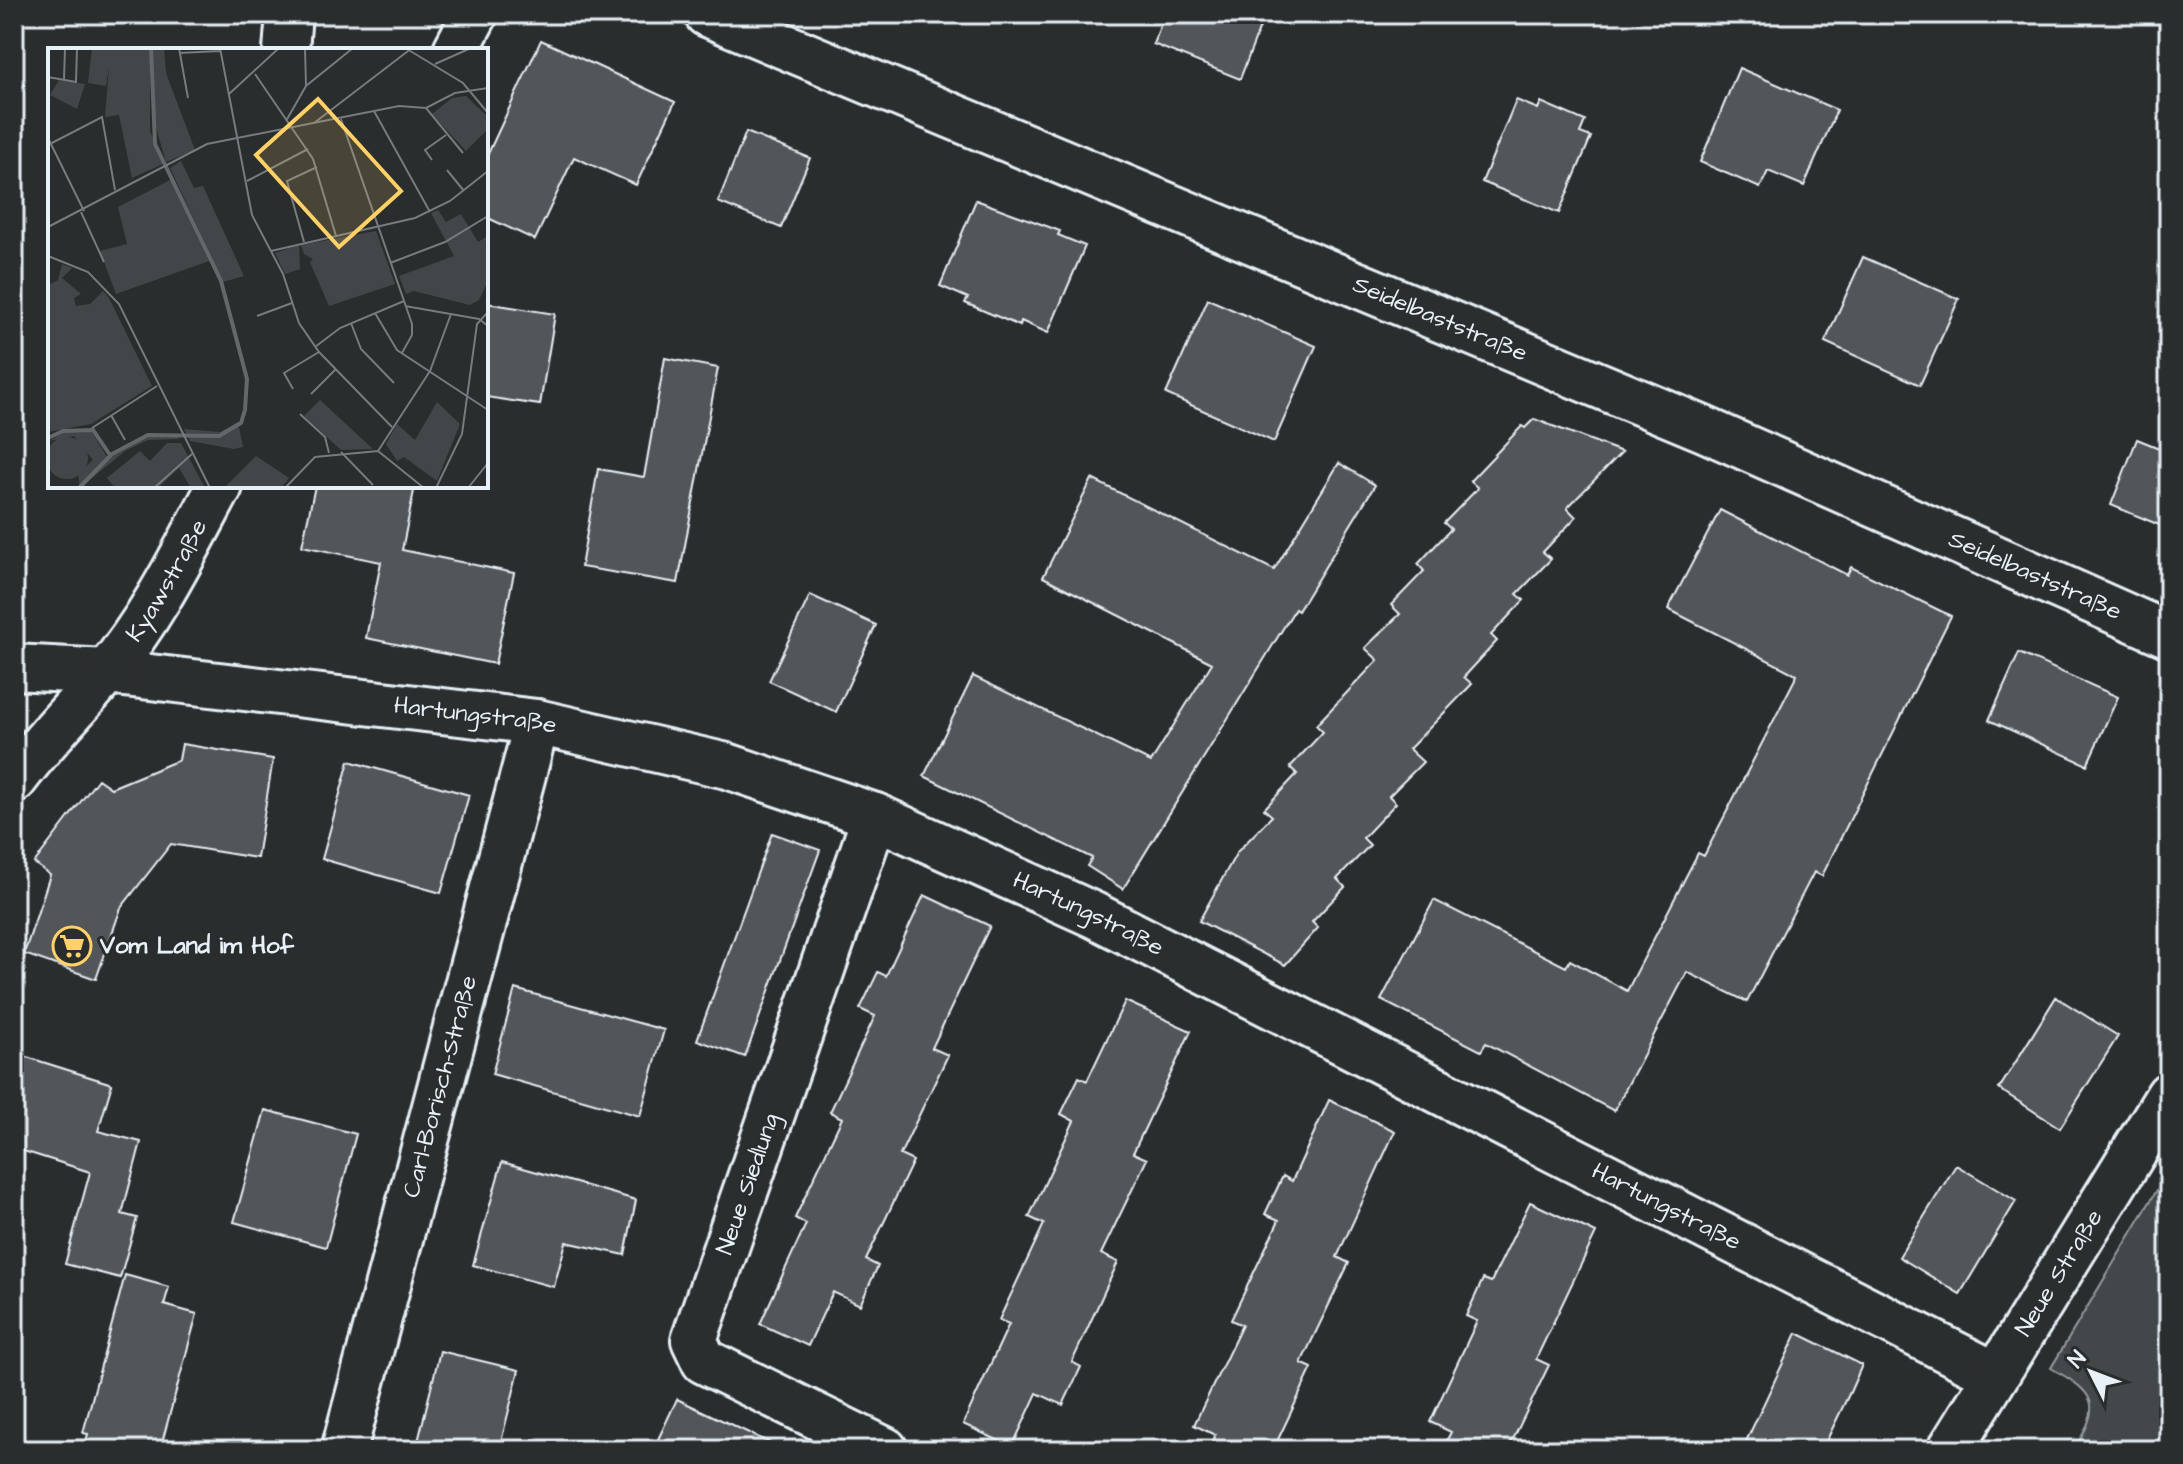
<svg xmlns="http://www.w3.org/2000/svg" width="2183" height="1464" font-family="'Architects Daughter',sans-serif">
<rect width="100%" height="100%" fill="#2a2d2e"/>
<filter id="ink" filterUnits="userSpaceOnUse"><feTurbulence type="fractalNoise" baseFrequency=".0125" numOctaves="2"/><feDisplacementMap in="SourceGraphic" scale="16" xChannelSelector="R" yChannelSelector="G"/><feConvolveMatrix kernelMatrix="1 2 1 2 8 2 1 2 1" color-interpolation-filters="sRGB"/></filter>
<g filter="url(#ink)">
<path fill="#424648" stroke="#959ca0" stroke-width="2" d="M2169,1170V1450H2074C2102,1404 2097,1394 2051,1368Z"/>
<path fill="#535759" stroke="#e8f1f8" stroke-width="2" d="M1165,14H1265L1240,79L1153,44Z
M541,40L675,102L636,185L574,157L535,240L486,217V158Z
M1739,68L1837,110L1804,186L1768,171L1760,188L1700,162Z
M1516,100L1538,109L1541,102L1585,121L1580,133L1591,137L1559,213L1482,182Z
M746,132L810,158L781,228L718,202Z
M976,200L1060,231L1058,235L1085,246L1048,333L1021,321L1020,326L965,303L968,298L940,286Z
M1863,257L1959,299L1920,385L1825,342Z
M1208,299L1316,346L1274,442L1166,394Z
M486,303L555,314L540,405L486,397Z
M665,358L718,368L678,583L581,567L598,469L644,477Z
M1534,419L1622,452L1567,508L1576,517L1543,552L1551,559L1517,594L1524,600L1491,635L1497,641L1464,677L1472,684L1409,749L1423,762L1389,796L1396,803L1363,838L1370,845L1337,879L1345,887L1312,922L1318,928L1285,965L1199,921L1237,852L1272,816L1264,809L1297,774L1290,767L1323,732L1316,725L1378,660L1365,648L1400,614L1391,605L1424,571L1418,564L1451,529L1444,523L1478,488L1470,481L1522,426L1525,428Z
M2137,439L2169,452V529L2111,505Z
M1339,463L1375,485L1298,611L1295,609L1123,889L1087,866L1092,858L924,776L973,676L1151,762L1212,663L1043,577L1092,479L1274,570Z
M315,486H415L402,550L514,573L495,664L366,638L381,562L302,546Z
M1720,510L1847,575L1851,567L1951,616L1822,876L1814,872L1747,1002L1687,972L1614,1111L1486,1043L1481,1051L1381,1000L1434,900L1566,967L1570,960L1627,991L1698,853L1704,856L1797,675L1668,609Z
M810,595L876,625L836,712L769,681Z
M2019,653L2118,697L2087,765L1989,720Z
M182,744L273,759L257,858L171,844L121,908L96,979L24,954L50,875L34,863L98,779L111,788L179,760Z
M349,761L469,795L441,893L322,859Z
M772,833L820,850L745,1057L697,1040Z
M924,895L990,926L932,1048L948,1055L900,1155L913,1161L866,1260L878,1266L860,1305L833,1292L808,1346L760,1324L806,1224L795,1218L842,1118L830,1112L875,1016L860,1009L878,972L886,976Z
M515,989L664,1030L640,1116L492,1074Z
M2056,997L2118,1036L2060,1128L1999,1089Z
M1125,1001L1191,1031L1133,1153L1147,1159L1101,1254L1118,1262L1072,1362L1081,1367L1063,1405L1037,1393L1012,1447L963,1424L1009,1324L999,1320L1044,1224L1029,1217L1074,1121L1061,1114L1079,1077L1087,1081Z
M14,1053L112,1084L98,1131L141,1142L122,1214L137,1218L120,1278L65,1264L90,1172L14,1148Z
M1329,1100L1395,1131L1337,1257L1349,1263L1301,1363L1312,1368L1273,1450H1208L1215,1435L1194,1425L1242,1325L1231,1320L1279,1220L1265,1214L1283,1176L1292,1181Z
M265,1110L356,1134L326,1247L234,1222Z
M502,1162L636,1200L625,1255L566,1242L554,1287L473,1265Z
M1956,1165L2016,1201L1960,1294L1899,1257Z
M1530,1202L1596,1233L1536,1359L1549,1365L1508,1450H1442L1451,1432L1430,1422L1477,1321L1466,1316L1483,1279L1491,1282Z
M125,1275L169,1287L164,1305L197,1314L160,1450H84L88,1434L83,1433Z
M1797,1333L1862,1365L1851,1390L1822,1450H1742Z
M440,1351L519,1370L499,1450H416Z
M677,1399L785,1450H653Z"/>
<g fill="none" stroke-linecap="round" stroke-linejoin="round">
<defs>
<g id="minor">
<path id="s1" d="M707,14L1704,429L2169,635"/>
<path d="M286,50L289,14"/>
<path d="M456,50L475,14"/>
<path id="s2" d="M14,667L107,672L537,722L727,766L875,816L1094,915L1996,1375"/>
<path id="s3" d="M14,780C42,742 75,709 106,673C153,617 185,551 220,486"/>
<path d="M875,816L694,1340L704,1361L885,1450"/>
<path id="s4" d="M344,1450L537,722"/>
<path id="s5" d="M1950,1450L2169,1095"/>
</g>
</defs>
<use href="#minor" stroke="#e8f1f8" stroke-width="50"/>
<use href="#minor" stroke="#2a2d2e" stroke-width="44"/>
</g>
</g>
<defs>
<symbol id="supermarket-ring" viewBox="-11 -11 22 22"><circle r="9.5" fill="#2a2d2e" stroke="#ffd166" stroke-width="1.5"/><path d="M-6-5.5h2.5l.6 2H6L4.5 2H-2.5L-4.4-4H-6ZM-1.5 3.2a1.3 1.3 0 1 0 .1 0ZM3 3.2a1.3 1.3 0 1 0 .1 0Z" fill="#ffd166"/></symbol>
</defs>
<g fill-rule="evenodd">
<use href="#supermarket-ring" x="50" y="924" width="44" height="44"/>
</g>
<g text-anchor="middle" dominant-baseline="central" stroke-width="6" stroke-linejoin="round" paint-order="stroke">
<g font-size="24" fill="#e8f1f8" stroke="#2a2d2e">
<text stroke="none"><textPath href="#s1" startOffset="794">Seidelbaststraße</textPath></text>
<text stroke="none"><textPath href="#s1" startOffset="1442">Seidelbaststraße</textPath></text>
<text stroke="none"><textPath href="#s3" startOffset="252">Kyawstraße</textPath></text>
<text stroke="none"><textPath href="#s2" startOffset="464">Hartungstraße</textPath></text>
<text stroke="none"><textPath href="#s2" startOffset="1112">Hartungstraße</textPath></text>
<text stroke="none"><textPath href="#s4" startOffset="376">Carl-Borisch-Straße</textPath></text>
<text transform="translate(748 1184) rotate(-71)">Neue Siedlung</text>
<text stroke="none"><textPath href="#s2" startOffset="1760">Hartungstraße</textPath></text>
<text stroke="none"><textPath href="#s5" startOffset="208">Neue Straße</textPath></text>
</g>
<g font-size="24" font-weight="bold" fill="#e8f1f8" stroke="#2a2d2e" text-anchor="start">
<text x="100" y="946">Vom Land im Hof</text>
</g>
</g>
<g transform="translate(48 48)">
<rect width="440" height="440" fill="#2a2d2e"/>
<path d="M44,0H102V83L115,116L84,130L71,67L57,69L61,18L58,38L40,35ZM105,0H116L118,25L147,102L118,114L104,66ZM11,32L37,36L29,61L2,47ZM418,48L440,69V81L418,103L384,66L404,50ZM133,113L146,140L155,138L196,228L175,234L122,120ZM124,131L161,213L68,246L52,203L79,196L70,159ZM390,162L398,174L413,166L430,194L440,188V233L431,252L422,257L366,243L358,246L351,228L406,208L383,165ZM328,183L347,236L281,258L262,214L265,211L256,206L253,197ZM251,197L252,221L237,226L227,205ZM14,216L24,220L14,230L33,246L26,250L28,258L42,256L55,243L61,250L104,338L43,376L0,384V237L10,232ZM272,352L325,401L293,402L256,368ZM389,354L412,376L389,433L356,409L349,413L338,396L349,376L367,392ZM190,374L195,399L186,401L142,393L136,381L172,384ZM16,384H44L59,409L100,386H128L131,391L100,392L77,403L32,440L30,425L45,412L26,388L1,393ZM-2 410a21 21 0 1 1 42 0a21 21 0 1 1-42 0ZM119,395H133L157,440H143L131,420L110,440H67L59,430L92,403L102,413ZM208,408L241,430L233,440H176Z" fill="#424648"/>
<path fill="none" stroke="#63686b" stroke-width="4" d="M0,390L15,383L45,382L62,407L100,387L171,388L193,375L197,362L199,331L173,233L107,96L103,0M31,440L63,407"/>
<path fill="none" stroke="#767b7f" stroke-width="2" d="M131,0L140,50M172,0L204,167L235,226L251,275L271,304L344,379M257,0L258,38M359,1L415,35L440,65M131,5L172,3M387,16L423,0M207,26L265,111L288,188M0,29L28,34L29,0M16,31L17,0M181,46L231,0M378,60L415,105M326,63L382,164M293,71L364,276V287L354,305M238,73L258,38L305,0M266,75L364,0M0,90L36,163M0,97L54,69L67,142M384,112L377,102L398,87M399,122L416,143M199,133L260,101M33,164L56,214M0,179L159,96L351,58L378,60L407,45L440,40M256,194L239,133L269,119M223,203L367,170L402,153L440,123M0,208L40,224L71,256L162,440M342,215L397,194L440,168M357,258L431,271L440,278M327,265L349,302L440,362M209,268L244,255M303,275L313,301L346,335M267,299L292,280L356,253M245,341L236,325L271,304M263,346L288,321M252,366L277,389L281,405M63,367L77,392M44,380L109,338M330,403L382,323L403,266M293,404L325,437M106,440L144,406M237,440L267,409L330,403L376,440M388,440L414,386L429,276L440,264M420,440L440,415"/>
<path fill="#ffd166" fill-opacity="0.15" stroke="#ffd166" stroke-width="4" d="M270,51L353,143L291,199L208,107Z"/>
<rect width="440" height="440" fill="none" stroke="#e8f1f8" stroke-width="4"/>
</g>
<rect width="2183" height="1464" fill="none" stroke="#2a2d2e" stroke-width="48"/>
<rect x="24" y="24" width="2135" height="1416" fill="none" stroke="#e8f1f8" stroke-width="3" filter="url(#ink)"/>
<g transform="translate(2091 1372) rotate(312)" stroke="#2a2d2e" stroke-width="6" paint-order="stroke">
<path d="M0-6L14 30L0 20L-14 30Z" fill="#e8f1f8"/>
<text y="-12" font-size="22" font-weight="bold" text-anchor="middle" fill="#e8f1f8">N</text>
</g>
</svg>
